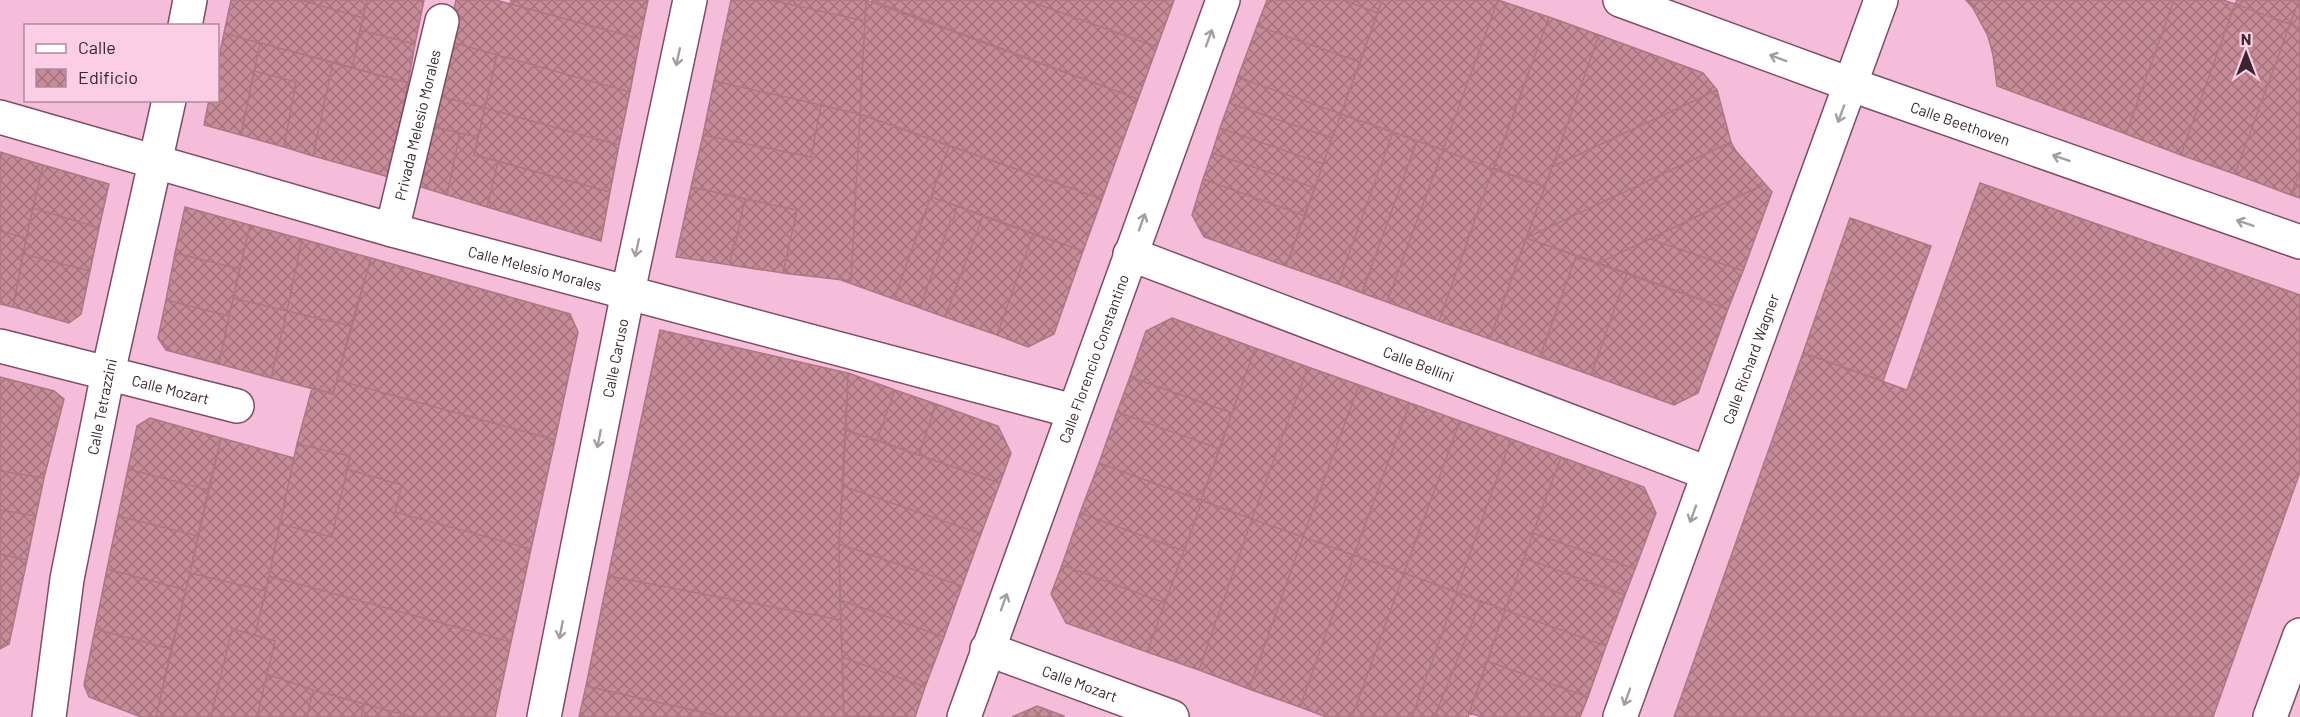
<svg xmlns="http://www.w3.org/2000/svg" width="2300" height="717" font-family="Barlow,sans-serif">
<defs>
<pattern id="building-cross-hatch" width="8" height="8" patternUnits="userSpaceOnUse" patternTransform="scale(1.5)"><rect width="8" height="8" fill="#c78c98"/><path d="M0 0l8 8M0 8l8-8" fill="none" stroke="#a3727d"/></pattern>
</defs>
<rect width="100%" height="100%" fill="#f5bdda"/>
<path fill="url(#building-cross-hatch)" stroke="#af7681" stroke-width="1.5" d="M231,0H301L363,18L352,68L224,33Z
M301,0H367L363,18Z
M367,0H424L415,44L360,30Z
M456,0H496L640,39L630,92L447,41Z
M511,0H648L640,39L510,4Z
M731,0H770L865,21L860,114L714,81Z
M770,0H866L865,21Z
M866,0L1138,99L1102,199L860,114Z
M871,0H1026L1157,47L1138,99Z
M1026,0H1174L1157,47Z
M1267,0H1343L1378,13L1360,62L1257,26Z
M1343,0H1382L1378,13Z
M1382,0H1498L1443,150L1341,114Z
M1498,0L1549,17L1493,169L1443,150Z
M1966,0H2174L2126,134L1997,86L1993,55L1988,36L1973,8Z
M2174,0H2223L2235,4L2181,155L2126,134Z
M2237,0H2299L2290,24L2235,4Z
M2299,0H2300V28L2290,24Z
M2235,4L2290,24L2235,174L2181,155Z
M1549,17L1599,35L1545,187L1494,168Z
M2290,24L2300,28V171L2291,195L2235,174Z
M1257,26L1360,62L1341,114L1238,77Z
M360,30L415,44L408,83L352,68Z
M224,33L260,43L241,135L204,125L209,100H218V62Z
M1599,35L1703,73L1717,90L1552,167Z
M447,41L497,55L485,108L435,95Z
M260,43L333,62L313,156L284,147L296,82L254,71Z
M497,55L630,92L619,145L485,108Z
M333,62L408,83L389,177L313,156Z
M254,71L296,82L284,147L241,135Z
M1238,77L1341,114L1332,138L1229,103Z
M714,81L821,105L811,157L703,135Z
M1717,90L1731,142L1526,238L1552,167Z
M435,95L485,108L478,137L429,126Z
M1229,103L1332,138L1323,164L1220,128Z
M821,105L860,114L851,281L783,273L797,210L691,187L703,135L811,157Z
M485,108L619,145L610,192L474,155Z
M860,114L949,146L894,299L841,280L851,281Z
M1341,114L1393,132L1338,284L1286,266Z
M429,126L460,133L447,195L415,185Z
M1220,128L1323,164L1315,188L1212,153Z
M1393,132L1417,141L1362,293L1338,284Z
M460,133L478,137L474,155L498,161L487,207L447,195Z
M1417,141L1443,150L1387,302L1362,293Z
M1731,142L1736,151L1765,184L1599,263L1526,238Z
M949,146L1102,199L1083,251L931,197Z
M1443,150L1493,169L1439,321L1387,302Z
M0,152L43,165L26,238L0,231Z
M1212,153L1315,188L1305,216L1203,179Z
M498,161L610,192L601,241L487,207Z
M43,165L109,184L99,228L33,208Z
M1493,169L1545,187L1490,339L1439,321Z
M2300,171V198L2291,195Z
M1203,179L1305,216L1286,266L1204,237L1192,215Z
M1980,183L2300,295V472L2213,717H1674L1803,353L1907,390Z
M1765,184L1772,192L1743,271L1650,239Z
M691,187L745,199L735,245H733L730,265L676,257Z
M931,197L957,206L953,220L951,219L920,308L894,299Z
M745,199L797,210L783,273L730,265L733,245H735Z
M957,206L983,216L945,317L920,308L951,219L953,220Z
M185,207L250,225L240,269L175,253Z
M33,208L99,228L90,271L23,254Z
M983,216L1033,234L997,335L945,317Z
M1850,218L1931,246L1883,381L1803,353Z
M250,225L302,239L287,311L233,298Z
M0,231L26,238L13,307L0,304Z
M1033,234L1083,251L1054,334L1028,347L997,335Z
M1526,238L1576,256L1540,357L1490,339Z
M302,239L371,258L351,326L287,311Z
M1650,239L1743,271L1728,309L1599,263Z
M175,253L240,269L229,316L166,300Z
M23,254L90,271L81,314L69,323L13,307Z
M1576,256L1627,274L1591,375L1540,357Z
M371,258L570,314L578,332L555,440L337,380Z
M1627,274L1728,309L1698,393L1674,405L1591,375Z
M233,298L287,311L271,378L219,364Z
M166,300L229,316L219,364L166,350L158,338Z
M287,311L351,326L333,394L271,378Z
M1172,318L1255,348L1232,413L1130,377L1146,331Z
M660,330L848,373L839,544L841,620L608,576Z
M1255,348L1308,367L1252,519L1201,500Z
M1308,367L1359,385L1303,537L1252,519Z
M848,373L895,390L877,440L846,430Z
M0,377L54,391L64,399L44,478L0,471Z
M1130,377L1232,413L1220,449L1117,412Z
M337,380L555,440L531,549L395,512L402,485L347,469L350,456L297,444L312,388L333,394Z
M1359,385L1410,403L1354,555L1303,537Z
M895,390L936,404L919,455L877,440Z
M1410,403L1460,421L1404,573L1354,555Z
M936,404L998,426L1011,453L1000,483L919,455Z
M1117,412L1220,449L1201,500L1099,463Z
M150,418L221,438L208,490L128,469L137,426Z
M1460,421L1511,439L1456,592L1404,573Z
M846,430L1000,483L981,534L843,486Z
M221,438L294,458L266,591L190,573Z
M1511,439L1561,457L1505,610L1456,592Z
M297,444L350,456L332,537L280,524Z
M1561,457L1644,487L1656,513L1635,569L1533,533Z
M1099,463L1202,501L1184,551L1080,513Z
M128,469L208,490L198,536L118,516Z
M347,469L402,485L395,512L531,549L511,642L269,576L280,524L332,537Z
M0,471L44,478L36,516L0,510Z
M843,486L981,534L962,586L839,544Z
M1202,501L1252,519L1199,670L1147,652Z
M0,510L36,516L27,560L0,554Z
M1080,513L1184,551L1165,603L1062,565Z
M118,516L198,536L186,590L107,569Z
M1252,519L1303,537L1249,689L1199,670Z
M1533,533L1635,569L1625,595L1524,558Z
M1303,537L1354,555L1300,707L1249,689Z
M839,544L962,586L944,637L840,600Z
M0,554L27,560L9,644L0,649Z
M1354,555L1404,573L1352,717H1326L1300,707Z
M1524,558L1625,595L1606,646L1505,610Z
M1062,565L1165,603L1147,652L1066,623L1051,594Z
M107,569L186,590L171,649L95,629Z
M190,573L266,591L255,635L232,629L211,717H156Z
M1404,573L1457,592L1412,717H1352Z
M269,576L511,642L495,717H413L313,690L267,674L275,641L255,635Z
M608,576L841,620L844,717H724L586,686Z
M1457,592L1481,601L1436,713L1439,717H1412Z
M840,600L944,637L925,687L842,657Z
M1481,601L1505,610L1468,717H1438L1436,713Z
M1505,610L1606,646L1588,697L1487,661Z
M95,629L171,649L156,717H141L89,697L84,685Z
M232,629L275,641L257,717H211Z
M842,657L925,687L915,717L844,716Z
M1487,661L1588,697L1580,717H1482L1469,713Z
M267,674L313,690L307,717H257Z
M586,686L718,716V717H579Z
M313,690L364,704L361,717H307Z
M364,704L413,717H361Z
M1037,706L1064,716V717H1012Z"/>
<g fill="none" stroke-linecap="round" stroke-linejoin="round">
<defs>
<g id="minor">
<path id="s1" d="M1620,0L1852,85L2300,242"/>
<path d="M185,26L190,0"/>
<path id="s2" d="M0,117L392,230L1073,411"/>
<path id="s3" d="M392,230L442,21"/>
<path id="s4" d="M1130,254L1707,473"/>
<path id="s5" d="M0,346L237,406"/>
<path id="s6" d="M987,649L1172,717"/>
<path id="s7" d="M49,717L67,579L108,373L169,100"/>
<path id="s8" d="M544,717L628,292L690,0"/>
<path id="s9" d="M964,717L1223,0"/>
<path id="s10" d="M1620,717L1881,0"/>
<path d="M2270,717L2300,635"/>
</g>
</defs>
<use href="#minor" stroke="#7d4d68" stroke-width="36"/>
<use href="#minor" stroke="#fff" stroke-width="33"/>
</g>
<defs><path id="oneway-shaft" d="M-6 0H5M1.5-3L5.5 0L1.5 3" fill="none" stroke-width="1.6" stroke-linecap="round" stroke-linejoin="round" transform="scale(1.5)"/></defs>
<g stroke="#a69da2">
<use href="#oneway-shaft" transform="translate(1209 38) rotate(-70)"/>
<use href="#oneway-shaft" transform="translate(678 57) rotate(102)"/>
<use href="#oneway-shaft" transform="translate(1778 58) rotate(-160)"/>
<use href="#oneway-shaft" transform="translate(1841 114) rotate(110)"/>
<use href="#oneway-shaft" transform="translate(2061 158) rotate(-161)"/>
<use href="#oneway-shaft" transform="translate(1142 222) rotate(-70)"/>
<use href="#oneway-shaft" transform="translate(2245 223) rotate(-161)"/>
<use href="#oneway-shaft" transform="translate(637 248) rotate(102)"/>
<use href="#oneway-shaft" transform="translate(599 439) rotate(101)"/>
<use href="#oneway-shaft" transform="translate(1693 514) rotate(110)"/>
<use href="#oneway-shaft" transform="translate(1004 602) rotate(-70)"/>
<use href="#oneway-shaft" transform="translate(561 630) rotate(101)"/>
<use href="#oneway-shaft" transform="translate(1627 697) rotate(110)"/>
</g>
<g text-anchor="middle" dominant-baseline="central" stroke-width="4.5" stroke-linejoin="round" paint-order="stroke">
<g font-size="15" fill="#3a2531" stroke="#fbcee5">
<text stroke="none"><textPath href="#s1" startOffset="362">Calle Beethoven</textPath></text>
<text stroke="none"><textPath href="#s3" startOffset="108">Privada Melesio Morales</textPath></text>
<text stroke="none"><textPath href="#s2" startOffset="556">Calle Melesio Morales</textPath></text>
<text stroke="none"><textPath href="#s8" startOffset="366">Calle Caruso</textPath></text>
<text stroke="none"><textPath href="#s9" startOffset="381">Calle Florencio Constantino</textPath></text>
<text stroke="none"><textPath href="#s10" startOffset="381">Calle Richard Wagner</textPath></text>
<text stroke="none"><textPath href="#s4" startOffset="309">Calle Bellini</textPath></text>
<text stroke="none"><textPath href="#s5" startOffset="176">Calle Mozart</textPath></text>
<text stroke="none"><textPath href="#s7" startOffset="315">Calle Tetrazzini</textPath></text>
<text stroke="none"><textPath href="#s6" startOffset="99">Calle Mozart</textPath></text>
</g>
</g>
<rect x="24" y="24" width="195" height="78" fill="#fbcee5" stroke="#ae8a9d" stroke-width="1.5"/>
<rect x="36" y="44" width="30" height="9" fill="#ffffff" stroke="#ae8a9d" stroke-width="1.5"/>
<text x="78" y="54" font-size="18" fill="#3a2531">Calle</text>
<rect x="36" y="69" width="30" height="18" fill="url(#building-cross-hatch)" stroke="#ae8a9d" stroke-width="1.5"/>
<text x="78" y="84" font-size="18" fill="#3a2531">Edificio</text>
<g transform="translate(2246 54)" stroke="#fbcee5" stroke-width="4.5" paint-order="stroke">
<path d="M0-4.5L10 22L0 15L-10 22Z" fill="#3a2531"/>
<text y="-9" font-size="16" font-weight="bold" text-anchor="middle" fill="#3a2531">N</text>
</g>
</svg>
